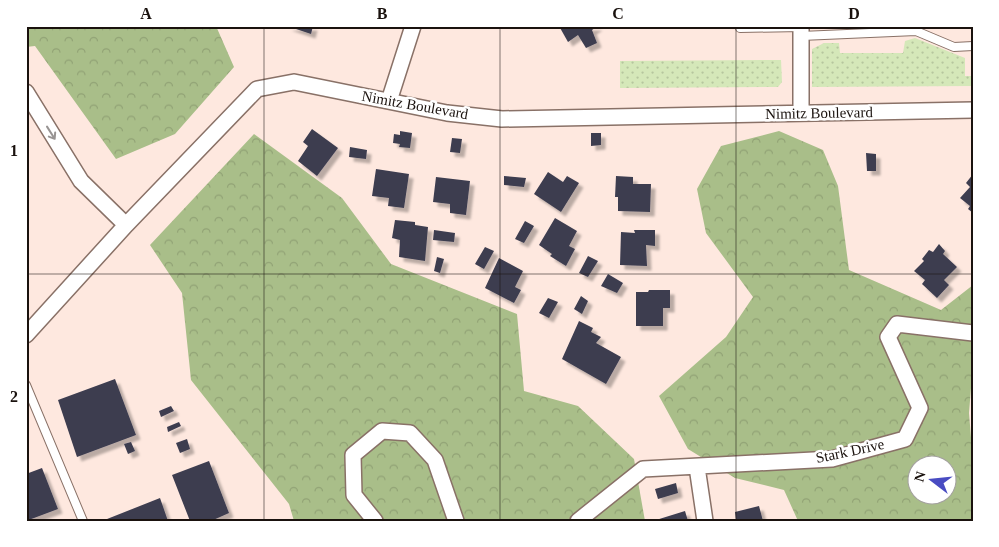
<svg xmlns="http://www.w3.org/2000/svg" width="999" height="547" font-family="Georgia,serif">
<defs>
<pattern id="forest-crowns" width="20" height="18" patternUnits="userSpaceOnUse" patternTransform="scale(1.25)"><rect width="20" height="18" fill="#a9be89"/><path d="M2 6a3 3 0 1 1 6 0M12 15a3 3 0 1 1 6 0" fill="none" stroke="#91a275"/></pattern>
<pattern id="park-dots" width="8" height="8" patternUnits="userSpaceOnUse" patternTransform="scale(1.25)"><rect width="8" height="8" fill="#d5e8b9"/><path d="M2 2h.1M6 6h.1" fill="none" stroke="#b6c69e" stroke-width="1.8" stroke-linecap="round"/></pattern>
<filter id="shadow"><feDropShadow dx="4.5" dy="4.5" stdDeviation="1" flood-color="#0004"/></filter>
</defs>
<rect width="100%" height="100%" fill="#fee8df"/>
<path fill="url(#forest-crowns)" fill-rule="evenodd" d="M26,26H216L234,67L175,134L116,159L35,46L26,47Z
M779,131L823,150L838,186L849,270L941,310L973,285V363L969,413L973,462V521H798L784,490L735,478L688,449L659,396L726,337L753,297L706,233L697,189L721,146ZM916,464H946V494H916Z
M254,134L342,198L391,264L517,314L524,391L578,406L634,459L645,521H294L289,504L191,380L182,293L150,245Z"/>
<path fill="url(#park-dots)" d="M915,38L965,58V76H973V86L812,87V49L824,43H839L840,53H903L905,41Z
M781,60L782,82L778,87L620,88V61Z"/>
<path fill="#3d3d50" filter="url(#shadow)" d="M287,26H313L311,34Z
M559,26H598L592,30L597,43L586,48L578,35L568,42Z
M312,129L338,148L317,176L298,161L308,146L303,142Z
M400,131L412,133L410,148L399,147L400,144L393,143L394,134L400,135Z
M591,133H601V145L591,146Z
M452,138L462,139L460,153L450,152Z
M350,147L367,150L366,159L349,157Z
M866,153L876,154V171H867Z
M376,169L409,174L404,208L388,206L389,198L372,196Z
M548,172L563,182L567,176L579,183L561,212L534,194Z
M973,174V213L968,209L970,206L960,198L970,187L966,183Z
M504,176L526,178L524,187L504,185Z
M616,176L633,177V184H651L650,212L618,211V197H615Z
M436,177L470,181L466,215L450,213V204L433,202Z
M555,218L577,231L569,246L575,249L566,266L550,256L552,254L539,245Z
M395,220L415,222V225L428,227L425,261L399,257L400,240L392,238Z
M525,221L534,226L524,243L515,239Z
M434,230L455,233L454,242L433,240Z
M634,230H655V246L646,245L647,266L620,265L621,232L635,233Z
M939,244L945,251L943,254L957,267L944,280L949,285L937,298L922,284L925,280L914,271L924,261L922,259L929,250L933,252Z
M485,247L494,251L484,269L475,264Z
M588,256L598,261L588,277L579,273Z
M437,257L444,259L440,273L434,271Z
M499,258L523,271L515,287L521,290L514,303L485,288Z
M608,274L623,283L617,293L601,286Z
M649,290H670V308H663V326H636V292H648Z
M581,296L588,301L582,314L574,309Z
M548,298L558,302L549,318L539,313Z
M579,321L593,328L591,332L601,337L596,343L621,357L606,384L562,359Z
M115,379L136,435L77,457L58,400Z
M171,406L174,411L161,417L159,411Z
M179,422L181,426L168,432L167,427Z
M187,439L190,449L180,453L176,443Z
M131,442L135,451L128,454L124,444Z
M209,461L229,513L211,521H190L172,475Z
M42,468L58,509L26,521V474Z
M676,483L678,493L658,499L655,489Z
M160,498L168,521H102Z
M759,506L763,521H736L735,512Z
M685,511L688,521H656V520Z"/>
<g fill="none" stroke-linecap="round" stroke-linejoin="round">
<defs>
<path id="service" d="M740,28L801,27
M801,36L916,31L954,47L973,46
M26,385L83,521"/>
<path id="minor" d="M801,26V113
M26,92L81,181L126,225
M389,101L413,26
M26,335L126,225L257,89L294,82L447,113L502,119L973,110
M697,467L705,521
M375,521L354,495L353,455L382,431L410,433L435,460L456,521
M578,521L643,469L832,459L905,439L920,408L888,337L897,324L973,333"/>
</defs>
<use href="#service" stroke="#897167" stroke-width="10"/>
<use href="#minor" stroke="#897167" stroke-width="18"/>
<use href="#service" stroke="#fff" stroke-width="8"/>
<use href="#minor" stroke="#fff" stroke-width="15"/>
</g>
<defs><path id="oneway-shaft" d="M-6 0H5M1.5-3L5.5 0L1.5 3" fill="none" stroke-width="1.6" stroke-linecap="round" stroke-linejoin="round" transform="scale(1.25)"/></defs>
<use stroke="#989493" href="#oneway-shaft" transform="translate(51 133) rotate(58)"/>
<path fill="none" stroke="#1a120e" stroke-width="1" stroke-opacity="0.55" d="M264,26V521M500,26V521M736,26V521M26,274H973"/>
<g text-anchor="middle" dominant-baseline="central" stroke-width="5" stroke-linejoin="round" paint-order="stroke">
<g font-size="15" fill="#1a120e" stroke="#fff">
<text transform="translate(415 105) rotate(10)">Nimitz Boulevard</text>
<text transform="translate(819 113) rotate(-1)">Nimitz Boulevard</text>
<text transform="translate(850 451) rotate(-12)">Stark Drive</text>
</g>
</g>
<rect width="999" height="547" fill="none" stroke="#ffffff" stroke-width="55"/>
<g transform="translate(932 480) rotate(286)"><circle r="24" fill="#ffffff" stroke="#a3a09f"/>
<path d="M0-4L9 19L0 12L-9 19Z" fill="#494cc2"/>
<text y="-8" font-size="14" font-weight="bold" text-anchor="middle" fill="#1a120e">N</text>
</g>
<rect x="28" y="28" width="944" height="492" fill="none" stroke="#1a120e" stroke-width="2"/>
<g font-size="16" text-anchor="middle" font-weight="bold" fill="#1a120e">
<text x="146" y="19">A</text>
<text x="382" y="19">B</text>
<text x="618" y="19">C</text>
<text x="854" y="19">D</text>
<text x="14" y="156">1</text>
<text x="14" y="402">2</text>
</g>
</svg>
